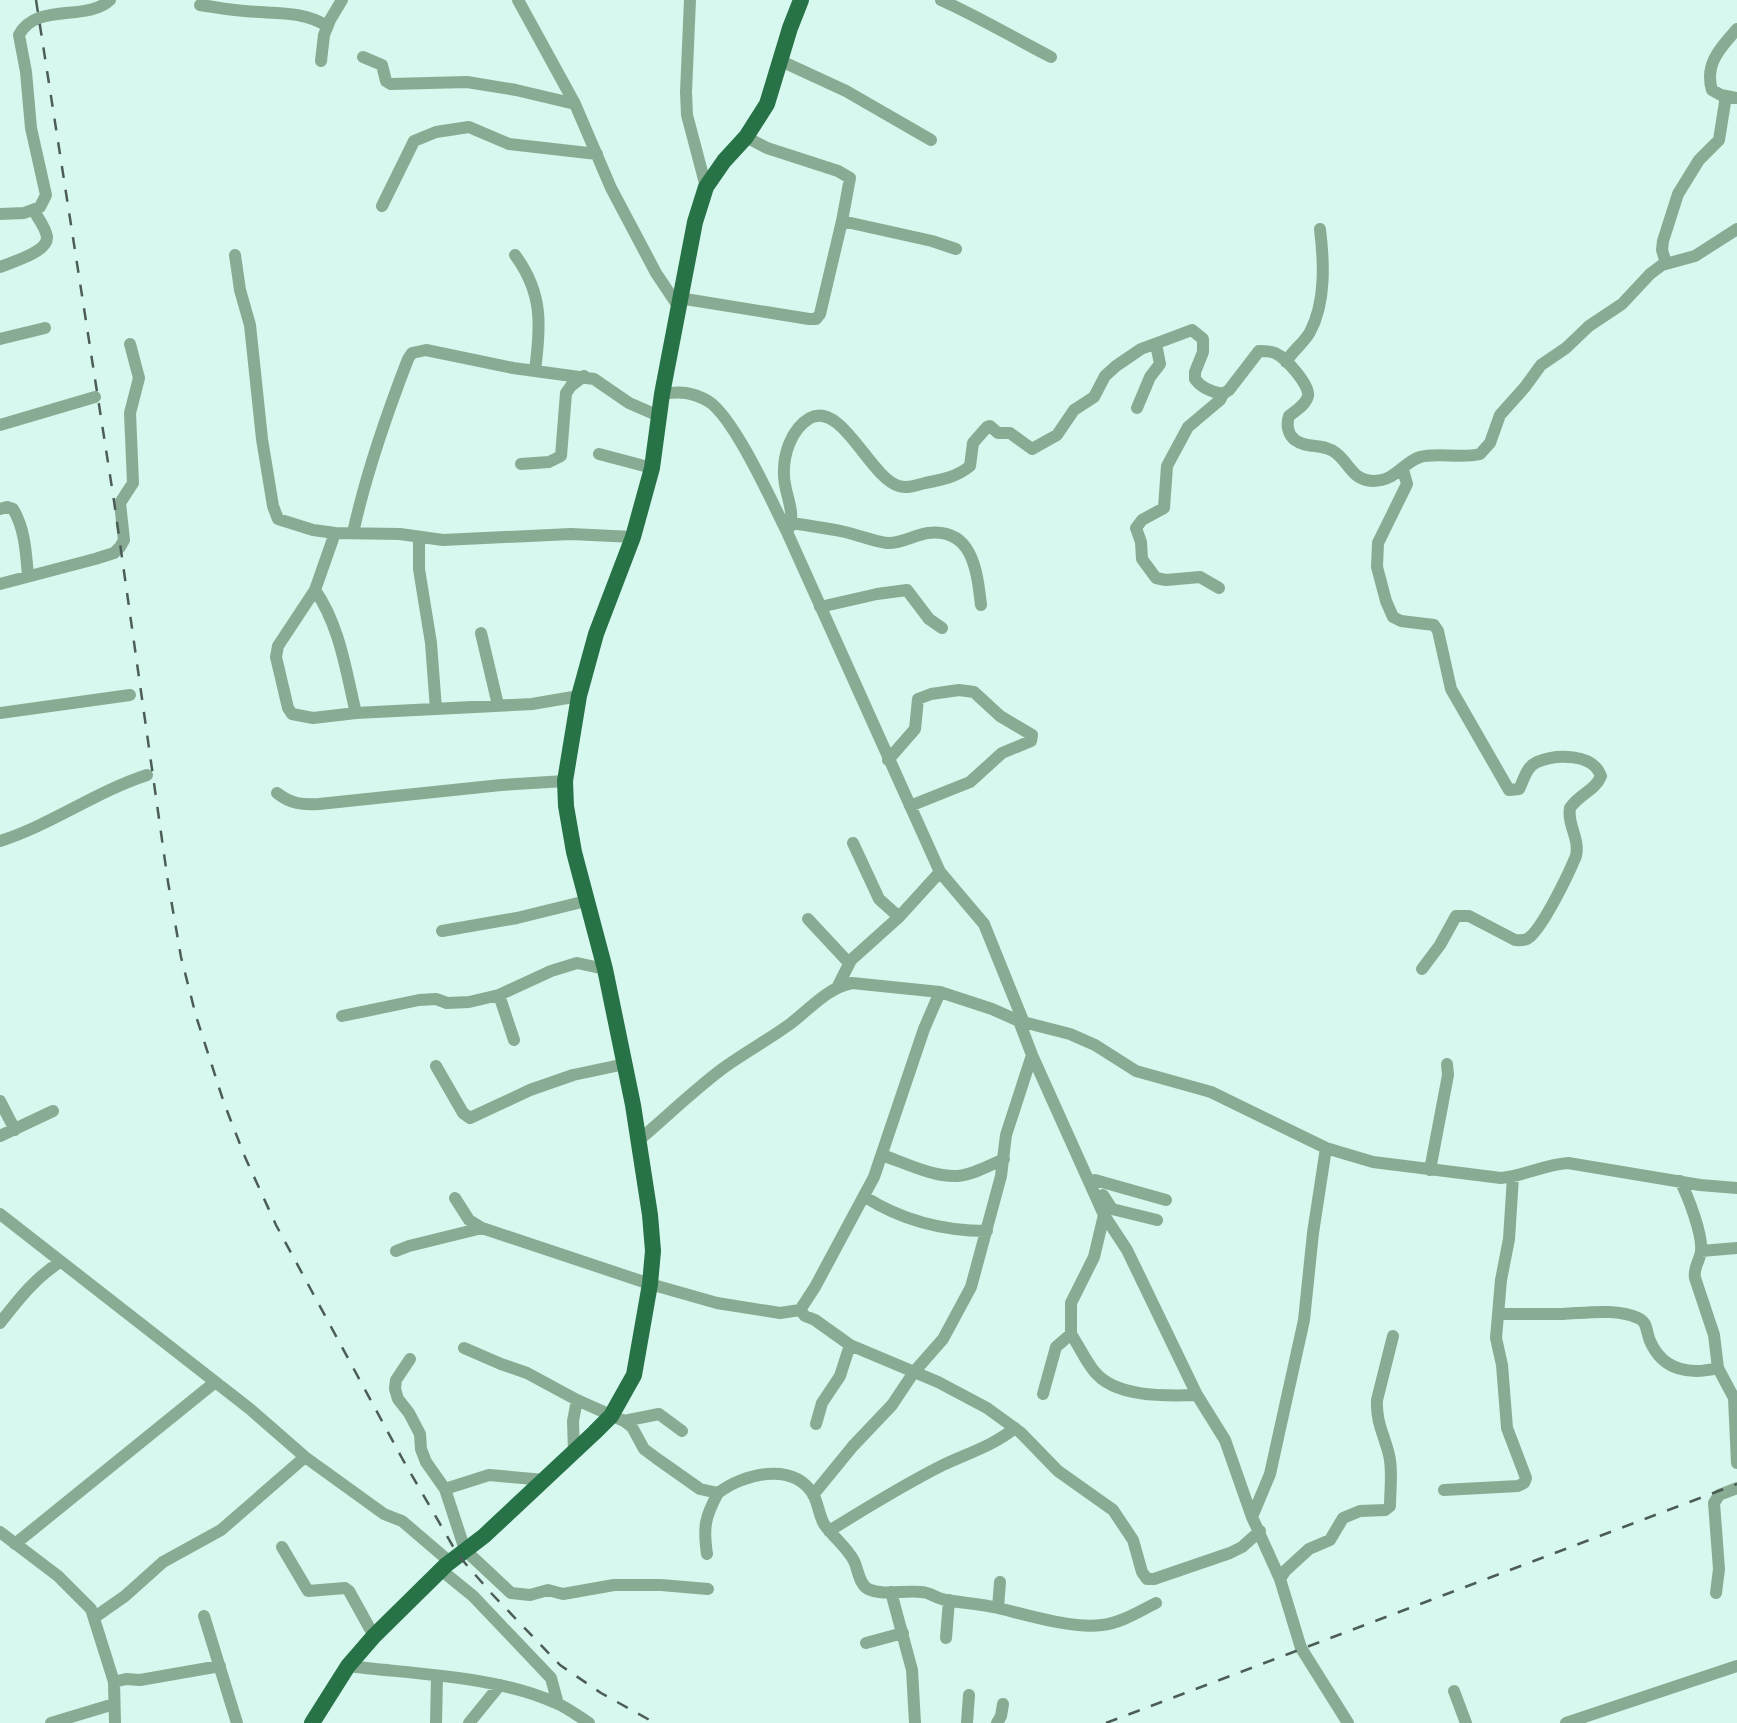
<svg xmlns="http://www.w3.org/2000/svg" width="1737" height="1723" font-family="'Open Sans',sans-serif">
<rect width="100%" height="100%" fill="#d6f8ee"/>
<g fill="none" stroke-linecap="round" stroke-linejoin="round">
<path stroke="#88ac93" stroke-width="12" d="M518,0L575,104L611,188L656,273L678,306
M690,0L686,92L687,115L706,187
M941,0C979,17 1014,38 1051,57
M200,5C215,7 230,10 245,11C274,14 302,10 327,26
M1737,29C1721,47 1704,64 1712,90L1721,95L1737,98
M363,57L382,65L386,81L391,84L467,82L516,90L575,104
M321,61L324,35L330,20L342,0
M781,61L846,91L931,140
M382,206L414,141L436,132L469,127L509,144L597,154
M0,214L24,213L40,207L46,195L31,128L26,72L19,35C36,2 87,22 110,0
M842,221L932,241L956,249
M235,255L240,290L250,325L262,439L273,506L278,519L313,530L335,533L400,534L443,540L571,534L633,537
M515,255C543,293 541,325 535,370
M1666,263L1662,250L1663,241L1678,194L1699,160L1719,140L1726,96
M0,267C12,262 48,252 47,237C46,228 38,218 34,211
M679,298L809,319H816L820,314L842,221L850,178L838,171L767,148L746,137
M0,339L45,328
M1286,362C1292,351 1304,343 1310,332C1326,302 1324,262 1320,229
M662,394C680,391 692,392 708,401C734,417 772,502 787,532L940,872L984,924L1024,1023
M1137,408L1150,377L1160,364L1157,349L1153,345
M0,425L95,397
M599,454L652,468
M521,464L549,462L561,456L566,393L571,386L584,376
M1403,470L1407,484L1378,543L1377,567L1386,601L1393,617L1401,621L1434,625L1438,631L1451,689L1509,790L1519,789C1524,780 1526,767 1537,762C1556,754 1593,753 1601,776C1595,791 1579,794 1570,808C1567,825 1580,838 1576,856C1569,873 1541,932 1527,939C1522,941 1520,940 1515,940L1469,916H1456L1440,945L1422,969
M0,509L7,507L13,509C25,529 26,553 28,576
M792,523C809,526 828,528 845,532C858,535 873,541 887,543C901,544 914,535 928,533C973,528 977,571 981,605
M787,532C798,513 784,495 784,475C783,455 791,429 810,418C842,401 870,478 899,486C909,489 916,485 925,483C941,480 957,477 970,466L973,443L987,427L990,426L998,433H1010L1032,449L1057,435L1074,410L1094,397L1105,376L1116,366L1141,349L1192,330L1203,339V352L1195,372V379C1201,388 1212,392 1223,394L1229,390L1259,351C1265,351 1270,351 1275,353C1286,358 1310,385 1308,396C1306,405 1295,411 1289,416C1286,425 1288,435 1295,440C1307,449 1325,443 1336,453C1350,464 1352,480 1373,481C1396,481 1402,463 1420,457C1437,452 1461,459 1480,454L1490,443L1500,415L1525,387L1541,365L1566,348L1589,326L1622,304L1650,274L1662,265L1695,256L1737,229
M335,533L315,590L278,646L276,657L288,708L292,714L313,718L356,713L532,704L579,696
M353,533C366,473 386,416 408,359L412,353L426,350L513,368L594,379L629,403L659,416
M419,538V569L431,643L436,709
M0,584L95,559L114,553L120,547L124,540L120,503L133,483L130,413L139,378L130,344
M1219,588L1200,577L1166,580L1156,578L1142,559L1141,542L1136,528L1142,520L1164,508L1167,466L1188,427L1220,400L1223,394
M315,590C340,626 346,672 356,713
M820,607L877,594L907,590L929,619L942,628
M481,633L498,705
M0,713L130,695
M888,760L915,729L918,699L931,694L959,690L974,692L1000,716L1032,735L1031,741L1002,753L970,782L910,806
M277,793C291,804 302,805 319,804L501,785L565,781
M0,841C51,825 95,792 147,775
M853,843L879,899L899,917
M808,919L849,963
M442,931L517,918L586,901
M838,986L851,960L899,917L940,872
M499,995L514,1040
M342,1016L419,1000L436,999L447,1003L469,1002L499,995L551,971L577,963L605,969
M1019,1021L1032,1055L1104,1215L1127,1250L1197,1395L1225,1440L1252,1517L1280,1579L1301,1648L1348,1723
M436,1066L463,1113L470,1118L530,1090L573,1075L625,1064
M0,1101L15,1130
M0,1136L53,1111
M639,1140C666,1117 693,1091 722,1069C744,1053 768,1040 790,1024C810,1009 827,988 852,983L940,992L992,1009L1019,1021L1070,1034L1095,1045L1136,1071L1211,1092L1326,1148L1346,1154L1373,1162L1501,1178C1524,1176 1543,1165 1568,1163L1700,1185L1737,1188
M882,1155C905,1163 933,1177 957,1176C973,1175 990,1165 1004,1159
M1430,1170L1448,1075L1447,1064
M1095,1180L1166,1200
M1680,1181C1688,1196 1703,1235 1701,1251C1700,1261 1693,1267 1695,1278L1714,1335L1718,1368L1734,1398L1737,1463
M1103,1195L1112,1209L1157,1220
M865,1197C903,1221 942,1231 987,1231
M455,1198L469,1220L482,1228
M0,1214L250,1409L305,1457L384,1514L402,1521L450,1562
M396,1251L409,1246L482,1228L650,1284L717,1303L780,1313L800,1310L815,1287L874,1177L924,1029L940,992
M1701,1251L1737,1248
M800,1310L805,1316L815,1320L850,1345L938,1382L987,1408L1020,1432L1058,1471L1113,1510L1133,1540L1142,1572L1147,1579H1154L1230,1553L1242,1547L1260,1531
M1498,1314C1520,1314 1542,1314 1563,1314C1586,1313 1617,1308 1638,1318C1648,1322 1646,1332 1650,1341C1663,1371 1690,1375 1718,1368
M0,1323C18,1300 35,1278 60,1262
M1071,1334C1079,1346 1085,1360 1094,1371C1115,1398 1166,1396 1197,1395
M464,1348L501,1364L527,1373L577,1400L624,1421L632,1427L644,1449L656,1458L700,1489L718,1493C743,1474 792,1461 813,1494C818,1503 819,1515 824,1524C833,1537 847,1547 854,1561C858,1569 859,1584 868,1589C884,1596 904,1590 921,1592C930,1592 937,1599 946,1600C963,1603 981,1604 998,1608C1027,1615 1073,1629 1102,1625C1121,1623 1140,1611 1156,1603
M410,1359L396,1380L395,1389L398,1399L409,1413L420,1434L421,1449L426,1462L445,1489L465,1550L511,1593L530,1595L548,1590L563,1594L614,1585H661L708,1589
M1043,1394L1056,1347L1071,1334V1303L1094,1257L1104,1215
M624,1421L659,1414L682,1431
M816,1424L822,1403L840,1376L850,1345
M574,1452L573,1421L577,1400
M445,1489L489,1475L545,1480
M1444,1490L1518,1486L1524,1483L1526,1478L1507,1428L1502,1365L1496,1338L1501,1280L1509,1239L1513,1177
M813,1495L853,1446L892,1405L914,1372L943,1339L971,1287L1001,1176L1006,1135L1032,1055
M1252,1517L1270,1474L1304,1320L1313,1233L1326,1148
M829,1531C866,1508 903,1485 943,1465C968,1453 993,1446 1015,1428
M0,1532L58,1576L91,1609L114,1682L115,1723
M15,1544L214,1383
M282,1547L308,1591L345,1588L349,1591L374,1636
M707,1554C703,1527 705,1517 718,1493
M441,1570L473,1596L551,1678L558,1704
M1280,1579L1285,1571L1309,1549L1330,1540L1343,1518L1360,1511L1385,1510L1390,1506C1390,1489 1393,1471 1389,1455C1384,1434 1376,1423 1377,1400L1393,1336
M891,1592L912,1670L915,1723
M1716,1593L1719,1569L1714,1503L1719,1495L1737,1488
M998,1608L1000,1582
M204,1616L237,1723
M95,1617L125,1596L163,1562L221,1530L305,1457
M946,1638L949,1600
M866,1643L903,1633
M348,1666C412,1674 498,1676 556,1703C568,1708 578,1716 589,1723
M114,1682L126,1679L140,1680L220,1666
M1454,1691L1466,1723
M51,1723L114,1704
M436,1723L437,1677
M469,1723L500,1685
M967,1723L969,1695
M997,1723L1001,1716L1003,1704
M1566,1723L1737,1666"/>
<path stroke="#287248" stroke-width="16" d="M312,1723L348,1666L374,1636L446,1565L484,1536L594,1433L611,1416L634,1375L650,1284L653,1251L650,1215L633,1105L605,969L574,852L566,806L565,781L579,696L596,634L633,537L652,468L662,394L695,222L706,187L724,161L746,137L767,104L790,28L801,0"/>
<path stroke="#4c5d57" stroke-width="2.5" stroke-dasharray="12 12" stroke-linecap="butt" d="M36,0L114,501L168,882L181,957L196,1016L224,1103L245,1157L276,1225L403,1460L458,1555L492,1594L560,1665L601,1693L655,1723
M1106,1723L1737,1484"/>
</g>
</svg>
